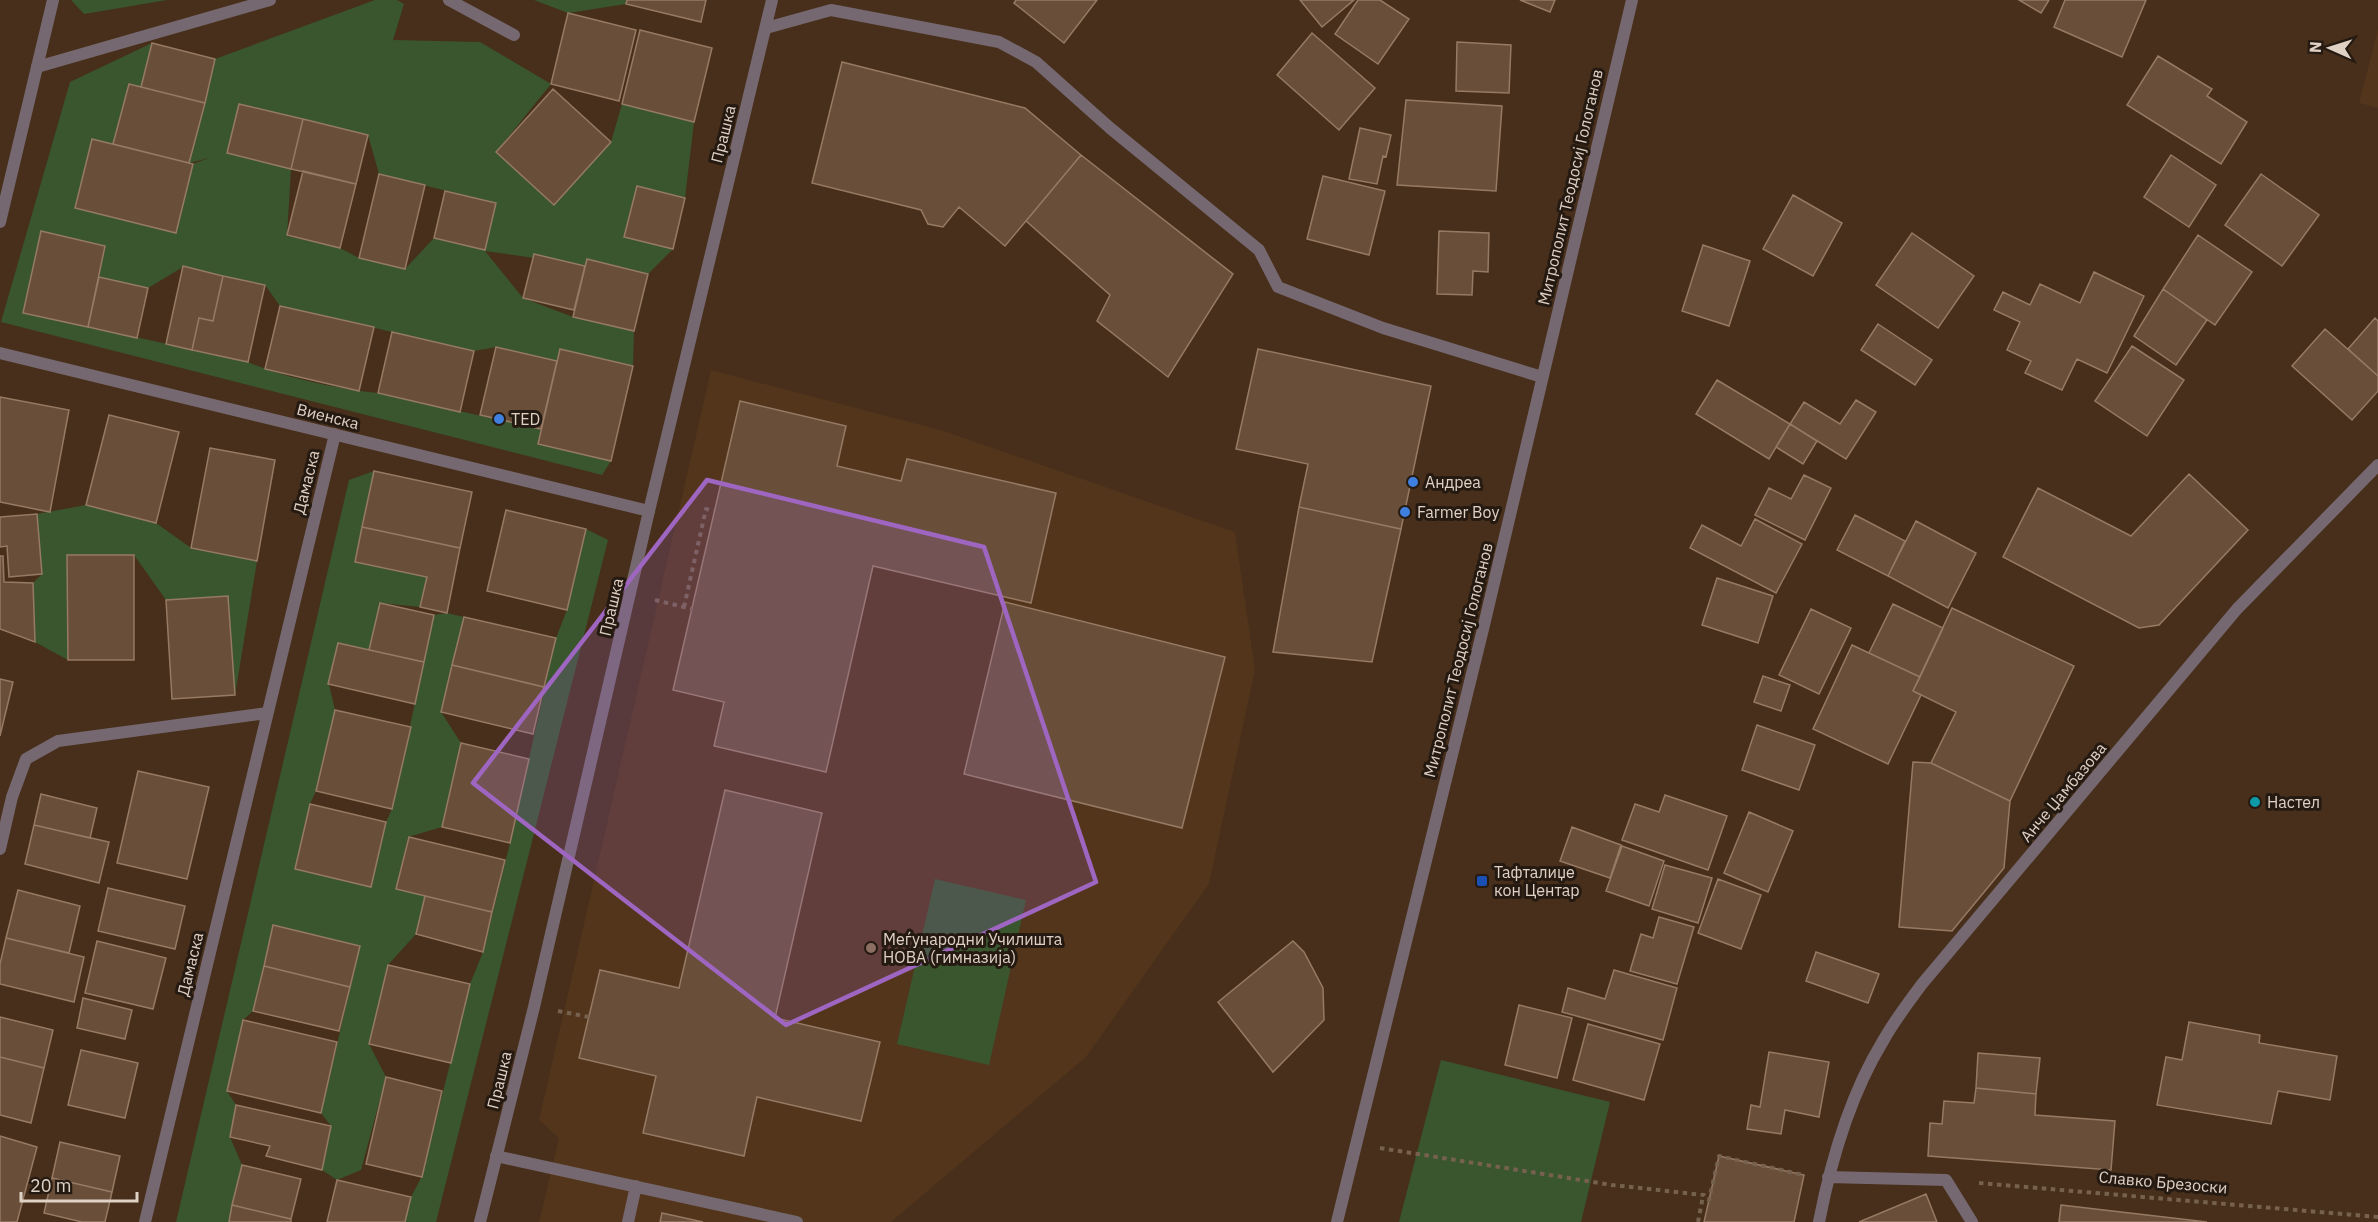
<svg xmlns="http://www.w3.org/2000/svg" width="2378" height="1222" font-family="'IBM Plex Sans',sans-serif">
<rect width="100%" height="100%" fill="#472f1b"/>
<path fill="#52351b" d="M2378,29V108L2359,103Z
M711,370L944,431L1235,532L1255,670L1209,884L1086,1057L891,1222H539L559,1138L539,1120Z"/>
<path fill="#39562f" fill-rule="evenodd" d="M71,0H167L84,14Z
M375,0H397L404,4L393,40L480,42L551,84L496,152L554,205L611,142L622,104L694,122L685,198L637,187L624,237L673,249L648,274L485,251L523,298L573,317L634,331L633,366L560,349L557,361L496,347L474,351L280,306L265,285L183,267L148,288L99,277L105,246L42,231L23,312L248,362C281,377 342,390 378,393L541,429L538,444L611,461L602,475L1,322L70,82L152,43L141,87L129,84L113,144L92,139L75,207L176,233L193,164L209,158L189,163L215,59ZM239,104L368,135L379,174L495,203L485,250L434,238L405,269L359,258L340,248L287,236L291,169L227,153Z
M534,0H627L626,4L568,13Z
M374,471L355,561L427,577L420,607L380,603L369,650L338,643L329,684L335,710L316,791L310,804L371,887L386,822L392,809L434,615L447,613L464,617L441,712L461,743L442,827L408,837L396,889L425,896L416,934L388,965L369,1044L386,1077L361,1170L337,1180L322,1170L331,1126L321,1113L360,946L273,925L253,1011L243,1020L227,1091L236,1105L230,1137L242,1165L229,1222H176L349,480Z
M86,505L156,523L191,548L257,561L235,695L228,596L166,600L134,555H68V660L35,642L33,583L42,574L37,514Z
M586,529L608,540L436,1222H405L411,1197L422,1176L470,984L483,952L510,843L556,638L567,610Z
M935,879L1026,900L989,1065L897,1044Z
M1441,1060L1610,1102L1581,1222H1399Z"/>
<path fill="#694f3a" stroke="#967a64" stroke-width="1.5" d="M627,0H706L701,22L626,4Z
M1016,0H1097L1064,43L1014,3Z
M1300,0H1354L1322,27Z
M1358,0H1380L1409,19L1378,64L1335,34Z
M1520,0H1555L1550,12Z
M2019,0H2049L2041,13Z
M2065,0H2146L2122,57L2054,27Z
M568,13L636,30L619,101L551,84Z
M640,30L712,48L694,122L622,104Z
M1312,33L1375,88L1339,130L1277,75Z
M1457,42L1511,45L1509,93L1456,91Z
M152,43L215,59L205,103L141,87Z
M2158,56L2212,89L2207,96L2247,122L2221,164L2127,105Z
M842,62L1025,108L1081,155L1005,246L959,207L943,227L928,224L921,210L812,183Z
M129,84L205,103L189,163L113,144Z
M553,89L611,142L554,205L496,152Z
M1406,100L1502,106L1496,191L1397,185Z
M239,104L303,119L291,169L227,153Z
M303,119L368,135L356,184L291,169Z
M1360,128L1391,135L1386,157L1383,156L1377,184L1349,179Z
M92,139L193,164L176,233L75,208Z
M1081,155L1233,274L1168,377L1097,321L1110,295L1026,221Z
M2171,155L2216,185L2189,227L2144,197Z
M303,171L356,184L340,248L287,235Z
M379,174L425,185L405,269L359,258Z
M2261,174L2319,215L2282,266L2225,225Z
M1323,176L1385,191L1369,255L1307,239Z
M637,186L685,198L673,249L624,237Z
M445,191L496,203L485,250L434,238Z
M1793,195L1842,223L1813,276L1763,249Z
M41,231L105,246L88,327L23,313Z
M1439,231L1489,233L1488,272L1473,271L1472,295L1437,294Z
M1912,233L1974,276L1938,328L1876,285Z
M2198,235L2252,272L2215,325L2163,289Z
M1703,245L1750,261L1729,326L1682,311Z
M534,254L585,266L574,310L523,298Z
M587,259L648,274L634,331L573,317Z
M183,266L223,276L213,321L199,318L192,350L166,344Z
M2094,272L2144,296L2107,373L2077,359L2062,390L2025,373L2031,361L2007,350L2020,322L1994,310L2003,292L2030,305L2040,284L2080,303Z
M223,276L265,285L248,362L192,350L199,318L213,321Z
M99,277L148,288L137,338L88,327Z
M2163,289L2207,320L2176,365L2134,336Z
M280,306L374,327L359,391L265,369Z
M2375,318L2378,321V376L2348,349Z
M1878,324L1932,360L1915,385L1861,350Z
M2325,329L2378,376V391L2352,420L2292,366Z
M392,332L474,351L460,412L378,393Z
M2132,346L2184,380L2147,436L2095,401Z
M496,347L557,361L541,429L480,415Z
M560,349L633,366L611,461L538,444Z
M1258,349L1431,386L1401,529L1299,507L1308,464L1236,449Z
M1717,380L1790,424L1769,459L1696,414Z
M0,397L69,410L50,512L0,502Z
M1856,400L1876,412L1846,459L1790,424L1804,402L1840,424Z
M740,401L846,426L837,466L901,481L907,459L1056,493L1031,603L873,566L826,772L714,746L724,702L673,690Z
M109,415L179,432L156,523L86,505Z
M1790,424L1817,441L1803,464L1776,447Z
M210,448L275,460L257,561L191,548Z
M374,471L472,492L460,548L362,527Z
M2189,474L2248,530L2159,625L2139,628L2003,557L2038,488L2131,536Z
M1804,475L1831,488L1805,540L1755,515L1769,488L1791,499Z
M1299,507L1401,529L1372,662L1273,652Z
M506,510L586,529L567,610L487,591Z
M37,514L42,574L9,577L7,546L0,547V517Z
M1855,515L1905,541L1888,576L1837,550Z
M1755,519L1802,544L1776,593L1690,548L1702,525L1741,546Z
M1916,521L1976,553L1948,608L1888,576Z
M362,527L460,548L447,613L420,607L427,577L355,562Z
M67,555H134V660H68Z
M0,556H3L4,582L33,583L35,642L0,629Z
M1717,578L1773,596L1758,643L1702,625Z
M228,596L235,695L172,699L166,600Z
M1005,602L1225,657L1182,828L964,774Z
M380,603L434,615L424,662L369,650Z
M1893,604L1943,628L1920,677L1869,653Z
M1952,608L2074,666L2010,801L1931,763L1956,712L1913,691Z
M1811,609L1851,628L1819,694L1779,675Z
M464,617L556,638L544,687L452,665Z
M338,643L424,662L415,704L328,684Z
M1852,645L1920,677L1913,691L1921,695L1888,764L1813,729Z
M452,665L544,687L533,734L441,712Z
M1763,676L1790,685L1781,711L1754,702Z
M0,679L13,682L0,736Z
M335,710L411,727L392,809L316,791Z
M1757,725L1815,745L1799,790L1742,770Z
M461,743L529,759L510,843L442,827Z
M1913,762L1931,763L2010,801L2004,868L1952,931L1899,927Z
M138,771L209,787L187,879L117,863Z
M725,790L822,813L775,1018L880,1042L861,1121L757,1097L744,1156L643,1133L656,1076L579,1058L600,970L679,988Z
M41,794L97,808L90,838L34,825Z
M1665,795L1727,816L1708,870L1622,840L1635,804L1659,812Z
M310,804L386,822L371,887L295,869Z
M1749,812L1793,831L1768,892L1724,873Z
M34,825L109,842L99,883L25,864Z
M1572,827L1621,845L1610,878L1560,861Z
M409,837L505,860L492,912L396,889Z
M1622,846L1664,861L1649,906L1606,891Z
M1665,865L1712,878L1698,923L1652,909Z
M1718,879L1761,895L1741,949L1698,933Z
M108,888L185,906L175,949L98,931Z
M18,890L80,906L69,953L6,938Z
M425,896L492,912L483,952L416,934Z
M1659,917L1694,927L1677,984L1630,971L1641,934L1653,938Z
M273,925L360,946L350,987L264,966Z
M6,938L84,957L74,1002L0,984V964Z
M97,941L166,958L153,1009L85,993Z
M1293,941L1304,952L1323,988L1324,1020L1273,1072L1218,1002Z
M1816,952L1879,974L1868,1003L1806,981Z
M388,965L470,984L451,1063L369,1044Z
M264,966L350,987L339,1031L253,1011Z
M1614,970L1677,988L1663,1040L1562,1012L1568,988L1605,999Z
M83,998L132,1010L125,1039L77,1028Z
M1519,1005L1572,1018L1557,1078L1505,1065Z
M0,1017L53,1030L44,1068L0,1057Z
M243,1020L337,1042L321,1113L227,1091Z
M2189,1022L2260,1035L2259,1043L2337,1056L2330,1100L2278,1091L2271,1124L2157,1105L2166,1057L2182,1060Z
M1588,1024L1660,1044L1644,1100L1573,1080Z
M81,1050L138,1063L125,1118L68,1105Z
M1769,1052L1829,1062L1819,1117L1785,1110L1781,1134L1747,1129L1751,1105L1760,1107Z
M1978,1053L2040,1058L2036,1094L1976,1088Z
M0,1057L44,1068L31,1123L0,1115Z
M386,1077L442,1091L422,1177L366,1164Z
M1976,1088L2036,1094L2035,1115L2115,1121L2111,1170L1928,1156L1930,1123L1942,1124L1944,1101L1974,1103Z
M236,1105L331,1126L322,1170L266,1156L270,1146L230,1137Z
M0,1136L37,1147L17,1222H0Z
M60,1142L120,1156L112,1192L52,1178Z
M1719,1156L1804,1175L1794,1222H1704Z
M242,1165L301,1179L291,1219L232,1205Z
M52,1178L112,1192L105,1222H82L44,1213Z
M337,1180L411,1197L405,1222H327Z
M1926,1194L1937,1222H1859Z
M232,1205L291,1219V1222H229Z
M2061,1205L2207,1222H2059Z
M662,1213L703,1222H660Z"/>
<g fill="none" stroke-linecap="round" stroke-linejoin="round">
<path stroke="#76614f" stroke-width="4" stroke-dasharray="4.5 4.5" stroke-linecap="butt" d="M655,600L692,609
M684,607L706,509L714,511
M558,1011L589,1017
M1380,1148L1612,1185L1704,1195L1709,1200L1719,1156L1803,1175
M1979,1183L2378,1217
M1698,1222L1703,1196"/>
<path stroke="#766870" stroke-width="12" d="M449,0L514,35
M766,28L831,10L999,42L1036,62L1110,128L1259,250L1278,287L1383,328L1542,377
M37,67L270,0
M496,1156L797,1222
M628,1222L636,1186"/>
<path stroke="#766870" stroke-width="12" d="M0,222L53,0
M0,353L649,511
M0,849L12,797L26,759L58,741L267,713
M1828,1177L1946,1180L1972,1222
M145,1222L335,434
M1819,1222C1831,1160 1850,1095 1883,1041C1894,1021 1908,1003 1922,984L2237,609L2378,465"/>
<path stroke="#766870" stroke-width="12" d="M480,1222L534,1007L649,511L772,0
M1337,1222L1484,625L1632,0"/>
</g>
<path fill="#9e66c1" fill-opacity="0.2" stroke="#9e66c1" stroke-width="4.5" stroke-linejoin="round" d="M707,480L984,547L1096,882L786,1025L473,783Z"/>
<g fill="#3f7fe0" stroke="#251a11" stroke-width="2">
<circle cx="499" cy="419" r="6"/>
<circle cx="1413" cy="482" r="6"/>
<circle cx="1405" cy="512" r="6"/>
</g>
<circle fill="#0f9aa8" stroke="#251a11" stroke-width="2" cx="2255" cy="802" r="6"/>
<rect fill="#1a4fb4" stroke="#251a11" stroke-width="2" x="1476" y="875" width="12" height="12" rx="3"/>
<circle fill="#8d6e63" stroke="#251a11" stroke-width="2" cx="871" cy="948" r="6"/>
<g text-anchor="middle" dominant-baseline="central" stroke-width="6" stroke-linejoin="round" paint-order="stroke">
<g font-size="16" fill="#e0d1c5" stroke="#251a11">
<text transform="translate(723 134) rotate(-76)">Прашка</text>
<text transform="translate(1570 187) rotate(-77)">Митрополит Теодосиј Гологанов</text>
<text transform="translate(328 416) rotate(14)">Виенска</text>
<text transform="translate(306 482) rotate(-76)">Дамаска</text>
<text transform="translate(611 607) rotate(-77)">Прашка</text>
<text transform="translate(1458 660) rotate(-76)">Митрополит Теодосиј Гологанов</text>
<text transform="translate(2063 792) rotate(-50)">Анче Џамбазова</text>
<text transform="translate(190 964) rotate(-76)">Дамаска</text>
<text transform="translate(499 1080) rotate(-76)">Прашка</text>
<text transform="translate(2163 1182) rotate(5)">Славко Брезоски</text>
</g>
<g font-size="16" fill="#e0d1c5" stroke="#251a11" text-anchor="start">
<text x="511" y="419">TED</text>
<text x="1425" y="482">Андреа</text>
<text x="1417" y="512">Farmer Boy</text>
<text x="2267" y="802">Настел</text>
<text x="1494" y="872">Тафталиџе<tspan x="1494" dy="18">кон Центар</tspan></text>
<text x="883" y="939">Меѓународни Училишта<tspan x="883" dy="18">НОВА (гимназија)</tspan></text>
</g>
</g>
<g transform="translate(2330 48) rotate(273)" stroke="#251a11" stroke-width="4.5" paint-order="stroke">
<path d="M0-4.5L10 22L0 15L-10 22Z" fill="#e0d1c5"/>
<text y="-9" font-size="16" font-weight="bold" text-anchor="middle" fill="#e0d1c5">N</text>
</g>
<path d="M21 1192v9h116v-9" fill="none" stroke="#e0d1c5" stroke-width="3"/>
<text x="30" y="1192" font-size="18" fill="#e0d1c5" stroke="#251a11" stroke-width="4.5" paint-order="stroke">20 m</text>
</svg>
